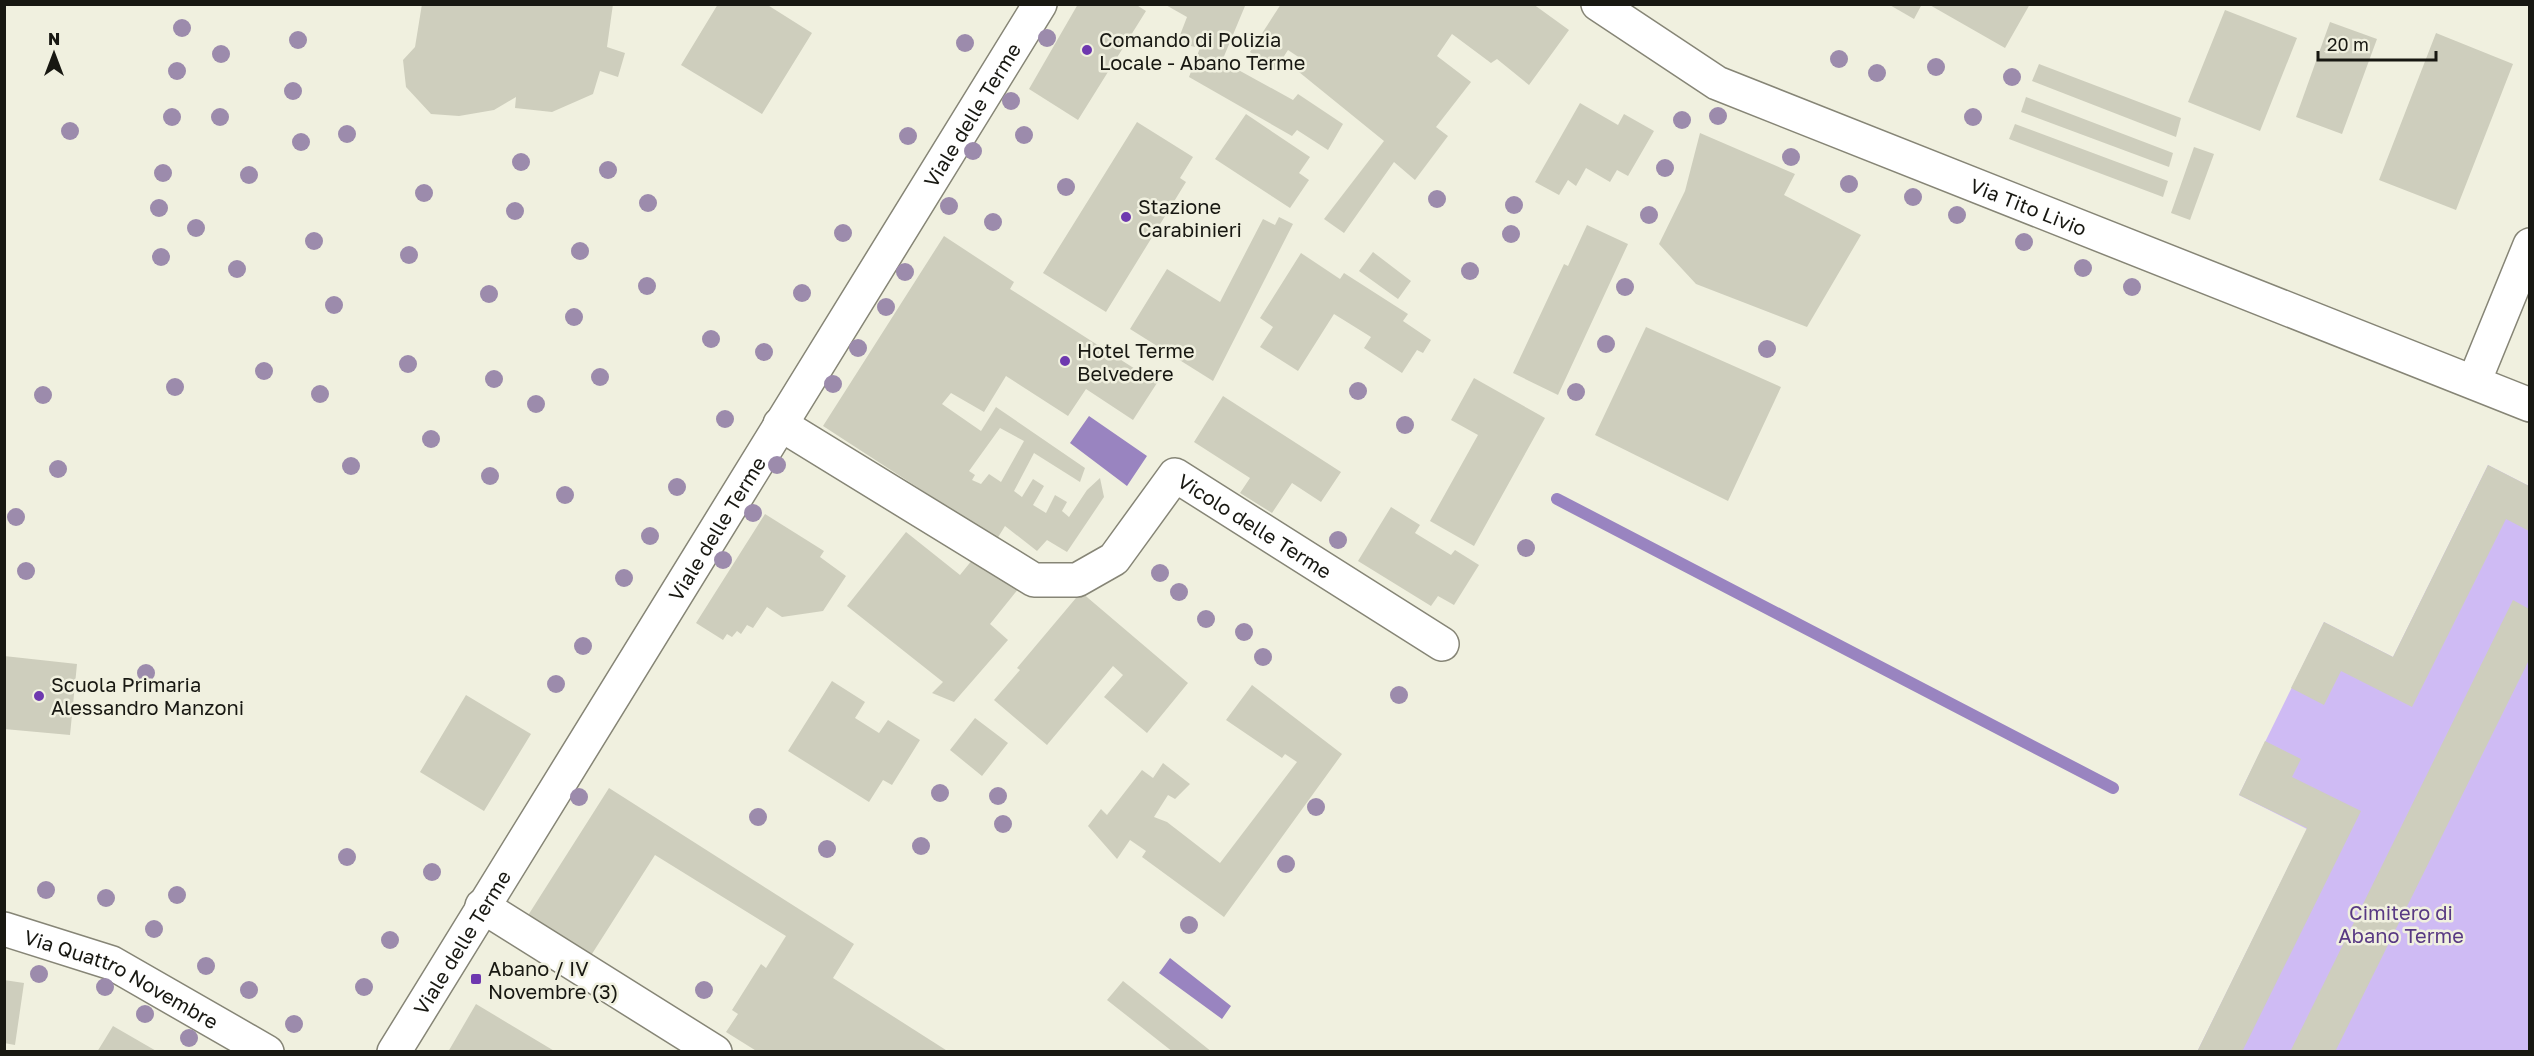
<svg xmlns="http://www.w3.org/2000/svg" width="2534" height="1056" font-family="'Golos Text',sans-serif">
<rect width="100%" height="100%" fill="#f0f0df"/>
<path fill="#cfbbf4" d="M2488,465L2529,486V1051L2197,1052L2307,829L2239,795L2324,622L2393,657Z"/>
<path fill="#9984c0" d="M1089,416L1147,456L1127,486L1070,443Z
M1170,958L1231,1006L1222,1019L1159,973Z"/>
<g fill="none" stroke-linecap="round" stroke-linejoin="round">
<path stroke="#9984c0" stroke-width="12" d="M1557,499L2113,788"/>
</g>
<path fill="#cecebd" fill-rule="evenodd" d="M422,4H613L607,47L625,53L618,77L600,71L593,94L552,112L515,108L516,97L494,110L459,116L431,114L406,87L403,60L415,47Z
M718,4H766L812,33L762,114L681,65Z
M1078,4H1135L1146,11L1078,120L1029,89Z
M1164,4L1245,6L1222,61L1293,100L1298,94L1343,124L1328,150L1297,130L1292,136L1189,77L1200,48L1177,43L1187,17Z
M1281,4H1533L1569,30L1529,85L1497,59L1491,63L1452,34L1437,56L1471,82L1436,127L1448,136L1415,180L1394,162L1344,233L1324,219L1384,141L1294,68L1300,58L1288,50L1275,70L1250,52Z
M1888,4H1922L1914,19Z
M1928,4H2030L2005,48Z
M2225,10L2297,38L2260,131L2188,102Z
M2330,22L2377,39L2342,134L2296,117Z
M2436,33L2513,64L2456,210L2379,180Z
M2039,64L2181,118L2176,137L2032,81Z
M2026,97L2173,153L2169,167L2021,112Z
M1580,103L1618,125L1624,114L1654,131L1628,176L1617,170L1610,182L1586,168L1576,186L1568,180L1559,195L1535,182Z
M1246,114L1310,157L1299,173L1309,180L1290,208L1215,159Z
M1137,122L1193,157L1180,178L1186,182L1106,312L1043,273Z
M2015,124L2168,181L2163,197L2009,139Z
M1700,133L1795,174L1784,195L1861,235L1807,327L1696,284L1659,244L1685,191Z
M2194,147L2214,154L2190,220L2171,213Z
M1279,217L1293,224L1213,381L1130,329L1167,269L1220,302L1263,219L1275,225Z
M1587,225L1628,244L1558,395L1513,373L1564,264L1568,266Z
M944,236L1014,282L1010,289L1157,383L1133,420L1086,389L1068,416L1006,376L984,412L951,393L942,404L981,431L996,407L1085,468L1080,482L1034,453L1014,491L1022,497L1033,479L1044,486L1033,505L1046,513L1055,495L1067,502L1062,511L1069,517L1087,490L1100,478L1104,497L1067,552L1047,540L1037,551L1005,526L997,539L823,426ZM1000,428L1024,441L1001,482L989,474L981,484L972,480L975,475L969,471Z
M1373,252L1411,281L1398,299L1359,271Z
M1301,253L1340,279L1344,273L1408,314L1403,321L1431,340L1423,353L1417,350L1402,373L1364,348L1371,337L1334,314L1298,371L1260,347L1273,327L1260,318Z
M1646,327L1781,387L1728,501L1595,435Z
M1474,378L1545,418L1474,546L1430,521L1478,435L1451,420Z
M1223,396L1341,472L1321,502L1292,483L1272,513L1240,493L1250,478L1194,442Z
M2488,465L2529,486V531L2506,519L2412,707L2341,671L2324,705L2291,688L2324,622L2393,657Z
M1391,507L1420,525L1415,533L1451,555L1455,550L1479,565L1454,605L1438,596L1431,606L1358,561Z
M765,514L824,551L820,557L846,576L823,611L782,617L767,607L753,628L747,625L741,634L737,631L732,637L727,634L723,640L696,623Z
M906,532L960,575L981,549L1023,583L990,624L1008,640L954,702L932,693L943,682L847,606Z
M1081,592L1188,683L1147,733L1104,697L1123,675L1113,666L1047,745L994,700L1020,670L1017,668Z
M2513,600L2529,609V660L2335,1052H2290Z
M4,656L77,664L70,735L4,729Z
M832,681L865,702L855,718L879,733L888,720L920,740L892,785L883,780L869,802L788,751Z
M1252,685L1342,754L1224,917L1142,857L1146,851L1130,840L1117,859L1088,826L1101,809L1107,815L1142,770L1153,778L1163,763L1190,784L1175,799L1168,795L1154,817L1167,822L1220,863L1297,762L1285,754L1282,758L1226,720Z
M466,695L531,734L484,811L420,772Z
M975,718L1008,743L982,776L950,750Z
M2265,741L2301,759L2292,777L2361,811L2242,1052H2197L2307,828L2239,795Z
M609,788L854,944L833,978L949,1052H758L726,1032L738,1014L732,1010L761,964L766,968L786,936L655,855L590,957L527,917Z
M4,980L24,983L15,1045L4,1043Z
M1123,981L1212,1052H1173L1107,1000Z
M476,1004L556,1052H448Z
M113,1026L158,1052H97Z"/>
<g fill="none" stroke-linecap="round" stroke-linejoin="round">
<defs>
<g id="minor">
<path id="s1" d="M1598,4L1717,83L2530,405"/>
<path d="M2474,382L2530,245"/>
<path id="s2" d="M780,424L1034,580H1077L1114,559L1175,475L1442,644"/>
<path d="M482,906L715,1052"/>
<path id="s3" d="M4,929L112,963L267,1052"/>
<path id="s4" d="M394,1052L1040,4"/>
</g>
</defs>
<use href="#minor" stroke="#868576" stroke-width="36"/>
<use href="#minor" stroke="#fff" stroke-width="33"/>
</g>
<g fill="#9c8bac">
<circle cx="182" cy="28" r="9"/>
<circle cx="1047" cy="38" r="9"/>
<circle cx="298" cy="40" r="9"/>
<circle cx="965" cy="43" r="9"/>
<circle cx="221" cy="54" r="9"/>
<circle cx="1839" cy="59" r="9"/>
<circle cx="1936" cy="67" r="9"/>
<circle cx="177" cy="71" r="9"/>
<circle cx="1877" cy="73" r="9"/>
<circle cx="2012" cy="77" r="9"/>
<circle cx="293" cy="91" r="9"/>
<circle cx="1011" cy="101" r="9"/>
<circle cx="1718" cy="116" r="9"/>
<circle cx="172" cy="117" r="9"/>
<circle cx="220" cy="117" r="9"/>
<circle cx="1973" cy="117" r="9"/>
<circle cx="1682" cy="120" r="9"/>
<circle cx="70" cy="131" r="9"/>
<circle cx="347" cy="134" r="9"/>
<circle cx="1024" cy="135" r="9"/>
<circle cx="908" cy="136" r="9"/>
<circle cx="301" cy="142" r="9"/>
<circle cx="973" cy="151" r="9"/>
<circle cx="1791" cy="157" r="9"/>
<circle cx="521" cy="162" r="9"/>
<circle cx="1665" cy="168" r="9"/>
<circle cx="608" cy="170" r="9"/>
<circle cx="163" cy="173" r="9"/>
<circle cx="249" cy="175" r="9"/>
<circle cx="1849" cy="184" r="9"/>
<circle cx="1066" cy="187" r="9"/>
<circle cx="424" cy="193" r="9"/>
<circle cx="1913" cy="197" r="9"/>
<circle cx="1437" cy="199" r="9"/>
<circle cx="648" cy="203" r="9"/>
<circle cx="1514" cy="205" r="9"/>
<circle cx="949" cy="206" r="9"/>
<circle cx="159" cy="208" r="9"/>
<circle cx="515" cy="211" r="9"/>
<circle cx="1649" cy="215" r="9"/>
<circle cx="1957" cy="215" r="9"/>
<circle cx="993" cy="222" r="9"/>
<circle cx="196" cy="228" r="9"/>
<circle cx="843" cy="233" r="9"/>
<circle cx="1511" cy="234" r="9"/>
<circle cx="314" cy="241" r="9"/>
<circle cx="2024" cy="242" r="9"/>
<circle cx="580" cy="251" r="9"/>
<circle cx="409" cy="255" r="9"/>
<circle cx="161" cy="257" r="9"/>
<circle cx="2083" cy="268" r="9"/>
<circle cx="237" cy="269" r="9"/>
<circle cx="1470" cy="271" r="9"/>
<circle cx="905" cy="272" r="9"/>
<circle cx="647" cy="286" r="9"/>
<circle cx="1625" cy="287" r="9"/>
<circle cx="2132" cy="287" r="9"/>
<circle cx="802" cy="293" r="9"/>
<circle cx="489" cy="294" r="9"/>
<circle cx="334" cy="305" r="9"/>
<circle cx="886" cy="307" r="9"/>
<circle cx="574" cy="317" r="9"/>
<circle cx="711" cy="339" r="9"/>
<circle cx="1606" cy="344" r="9"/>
<circle cx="858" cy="348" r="9"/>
<circle cx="1767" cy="349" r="9"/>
<circle cx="764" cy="352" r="9"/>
<circle cx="408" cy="364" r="9"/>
<circle cx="264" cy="371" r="9"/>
<circle cx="600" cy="377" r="9"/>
<circle cx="494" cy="379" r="9"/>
<circle cx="833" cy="384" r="9"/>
<circle cx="175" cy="387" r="9"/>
<circle cx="1358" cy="391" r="9"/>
<circle cx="1576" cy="392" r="9"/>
<circle cx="320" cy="394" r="9"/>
<circle cx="43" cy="395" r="9"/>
<circle cx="536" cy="404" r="9"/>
<circle cx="725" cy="419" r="9"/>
<circle cx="1405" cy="425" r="9"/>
<circle cx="431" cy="439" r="9"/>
<circle cx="777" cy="465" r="9"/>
<circle cx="351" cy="466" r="9"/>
<circle cx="58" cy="469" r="9"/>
<circle cx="490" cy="476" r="9"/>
<circle cx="677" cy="487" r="9"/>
<circle cx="565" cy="495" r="9"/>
<circle cx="753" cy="513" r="9"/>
<circle cx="16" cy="517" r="9"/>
<circle cx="650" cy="536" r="9"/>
<circle cx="1338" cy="540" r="9"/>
<circle cx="1526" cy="548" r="9"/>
<circle cx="723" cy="560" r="9"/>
<circle cx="26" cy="571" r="9"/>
<circle cx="1160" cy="573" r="9"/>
<circle cx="624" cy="578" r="9"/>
<circle cx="1179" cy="592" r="9"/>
<circle cx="1206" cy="619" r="9"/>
<circle cx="1244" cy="632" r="9"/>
<circle cx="583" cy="646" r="9"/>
<circle cx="1263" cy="657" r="9"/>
<circle cx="146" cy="673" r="9"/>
<circle cx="556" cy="684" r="9"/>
<circle cx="1399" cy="695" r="9"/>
<circle cx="940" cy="793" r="9"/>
<circle cx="998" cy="796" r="9"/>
<circle cx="579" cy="797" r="9"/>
<circle cx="1316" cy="807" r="9"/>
<circle cx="758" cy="817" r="9"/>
<circle cx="1003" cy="824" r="9"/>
<circle cx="921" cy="846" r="9"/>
<circle cx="827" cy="849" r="9"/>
<circle cx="347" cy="857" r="9"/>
<circle cx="1286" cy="864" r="9"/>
<circle cx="432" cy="872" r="9"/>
<circle cx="46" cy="890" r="9"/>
<circle cx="177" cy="895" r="9"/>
<circle cx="106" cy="898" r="9"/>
<circle cx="1189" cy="925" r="9"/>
<circle cx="154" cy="929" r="9"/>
<circle cx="390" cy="940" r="9"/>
<circle cx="206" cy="966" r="9"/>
<circle cx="39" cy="974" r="9"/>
<circle cx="105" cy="987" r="9"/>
<circle cx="364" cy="987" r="9"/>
<circle cx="249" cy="990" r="9"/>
<circle cx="704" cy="990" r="9"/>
<circle cx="145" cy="1014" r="9"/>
<circle cx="294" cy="1024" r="9"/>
<circle cx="189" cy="1038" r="9"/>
</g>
<g fill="#6e38af" stroke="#f0f0df" stroke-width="2">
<circle cx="1087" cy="50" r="6"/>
<circle cx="1126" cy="217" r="6"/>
<circle cx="1065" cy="361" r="6"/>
<circle cx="39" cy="696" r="6"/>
<rect x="470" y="973" width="12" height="12" rx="3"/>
</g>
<g text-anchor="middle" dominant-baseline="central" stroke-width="5" stroke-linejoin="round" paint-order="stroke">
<g font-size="20" fill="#181812" stroke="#f0f0df" text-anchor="start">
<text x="1099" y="39">Comando di Polizia<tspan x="1099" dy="23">Locale - Abano Terme</tspan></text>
<text x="1138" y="206">Stazione<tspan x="1138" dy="23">Carabinieri</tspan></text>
<text x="1077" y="350">Hotel Terme<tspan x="1077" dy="23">Belvedere</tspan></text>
<text x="51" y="684">Scuola Primaria<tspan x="51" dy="23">Alessandro Manzoni</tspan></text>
<text x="488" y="968">Abano / IV<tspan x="488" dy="23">Novembre (3)</tspan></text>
</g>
<g font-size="20" fill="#181812" stroke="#f0f0df">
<text stroke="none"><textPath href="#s4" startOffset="1101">Viale delle Terme</textPath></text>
<text stroke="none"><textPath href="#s1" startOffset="478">Via Tito Livio</textPath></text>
<text stroke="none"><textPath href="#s4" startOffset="615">Viale delle Terme</textPath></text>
<text stroke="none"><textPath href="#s2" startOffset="582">Vicolo delle Terme</textPath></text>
<text stroke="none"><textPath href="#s4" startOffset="129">Viale delle Terme</textPath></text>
<text stroke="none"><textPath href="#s3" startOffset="128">Via Quattro Novembre</textPath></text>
</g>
<g font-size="20" fill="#583983" stroke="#f0f0df">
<text x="2401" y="912">Cimitero di<tspan x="2401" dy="23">Abano Terme</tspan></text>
</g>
</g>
<rect width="2534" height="1056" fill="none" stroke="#181812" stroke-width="12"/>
<g transform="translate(54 54)" stroke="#f0f0df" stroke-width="4.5" paint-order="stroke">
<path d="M0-4.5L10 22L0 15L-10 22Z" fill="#181812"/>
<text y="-9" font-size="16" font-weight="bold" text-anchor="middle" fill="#181812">N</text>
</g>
<path d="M2318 51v9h118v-9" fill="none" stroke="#181812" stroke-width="3"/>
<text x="2327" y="51" font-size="18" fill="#181812" stroke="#f0f0df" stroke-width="4.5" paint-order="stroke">20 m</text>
</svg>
